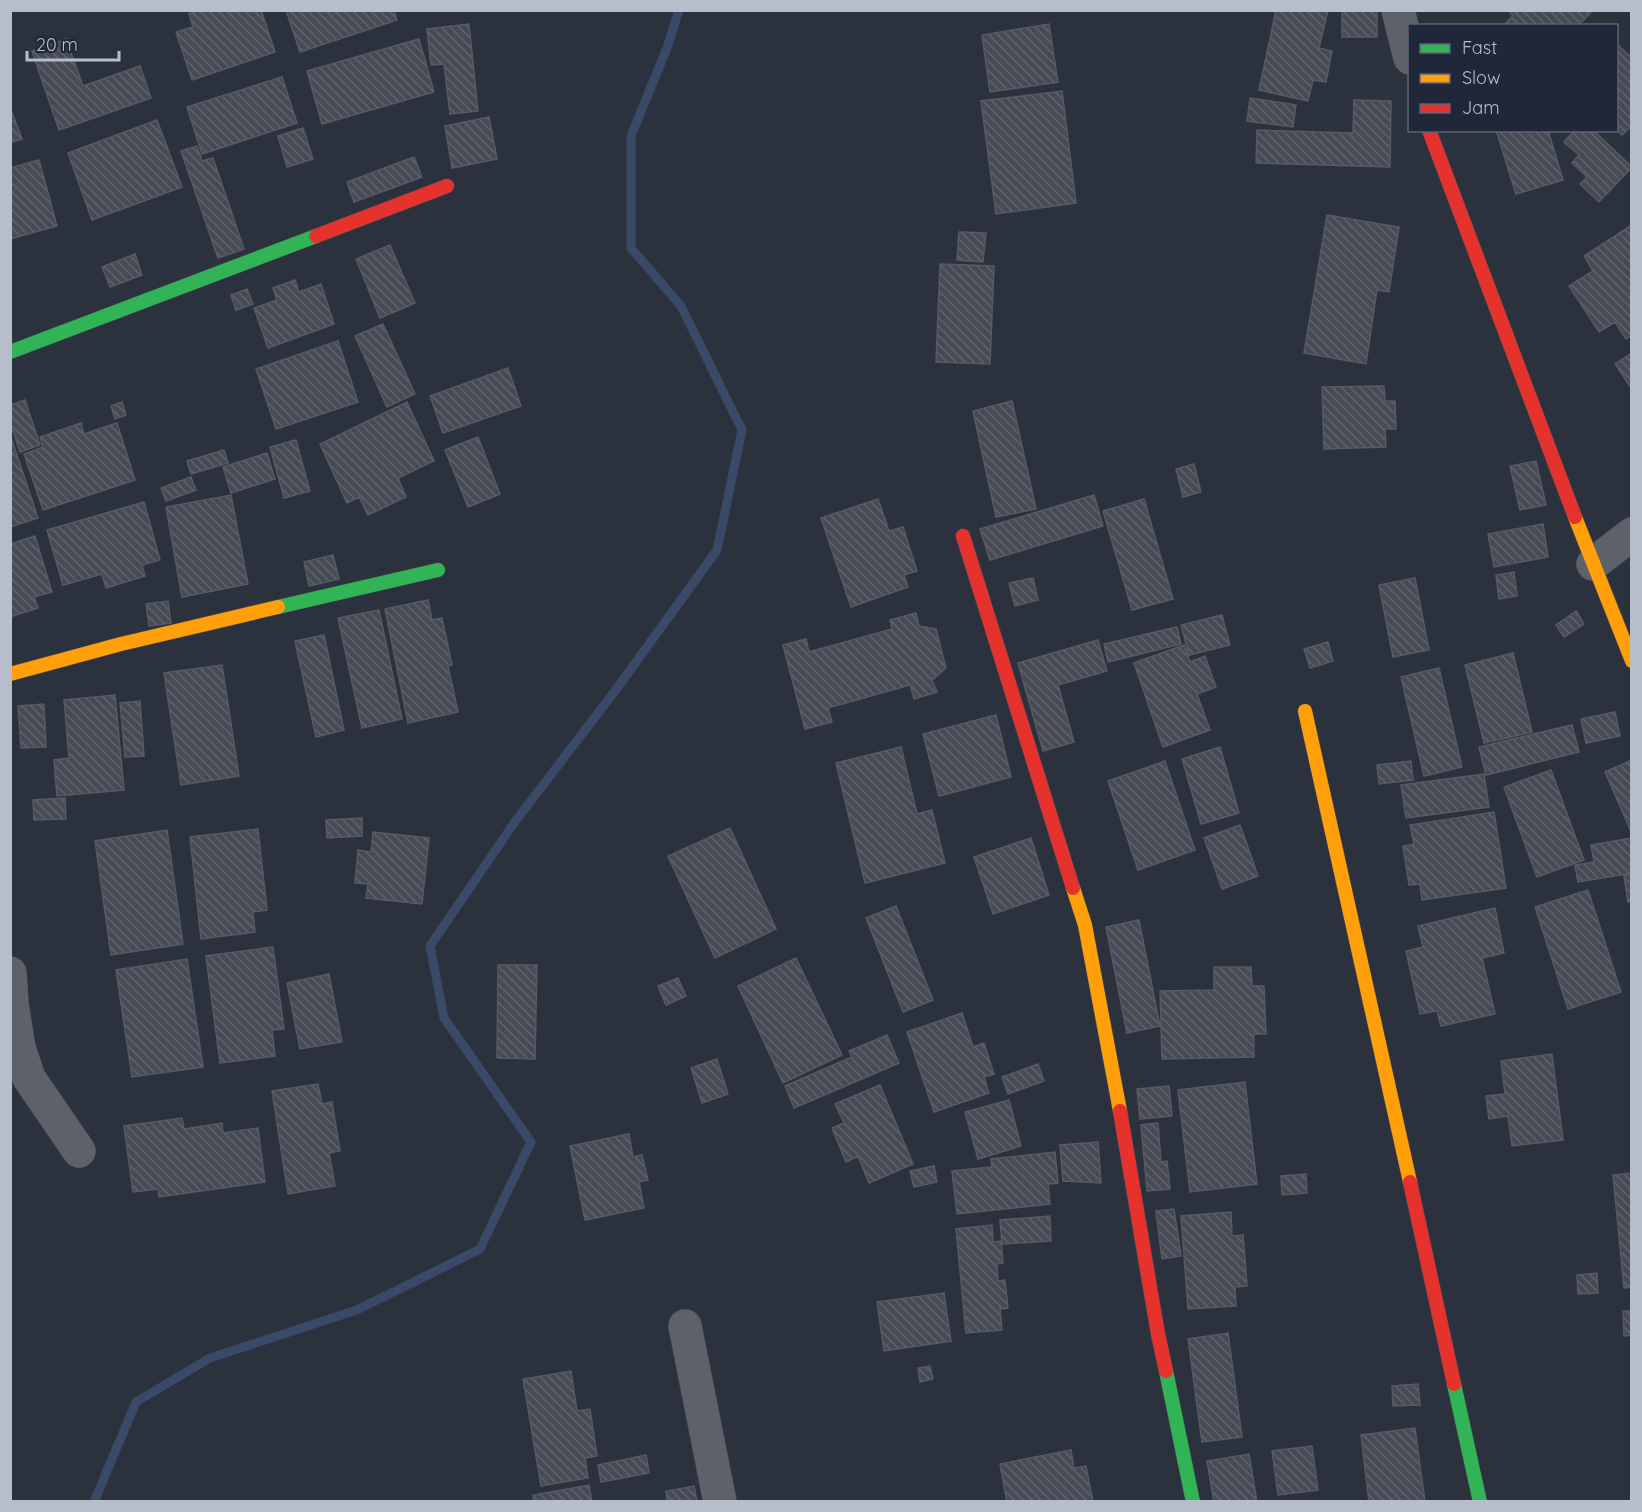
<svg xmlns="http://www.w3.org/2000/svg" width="1642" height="1512" font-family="Quicksand,sans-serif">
<defs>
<pattern id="building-back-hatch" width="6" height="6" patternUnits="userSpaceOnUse" patternTransform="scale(1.5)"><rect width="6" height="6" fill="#454a54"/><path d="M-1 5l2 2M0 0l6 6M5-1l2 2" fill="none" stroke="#5e626b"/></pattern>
</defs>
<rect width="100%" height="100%" fill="#2c323d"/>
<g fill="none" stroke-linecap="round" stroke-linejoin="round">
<path stroke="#3a4968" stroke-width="9" d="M94,1502L136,1402L210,1358L357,1310L480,1249L531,1142L444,1018L430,946L514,823L618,687L717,550L742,430L681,306L631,248V136L667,48L679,10"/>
</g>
<path fill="url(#building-back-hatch)" stroke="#555a64" stroke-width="1.5" d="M199,10H237V12L243,10H261L275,52L192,80L176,32L193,27L189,14Z
M286,10H394L397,20L300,52Z
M1276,10H1328L1319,48L1332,51L1326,82L1313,80L1308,101L1259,90Z
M1342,10H1377V37H1342Z
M1508,10H1593L1578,26H1503L1513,16Z
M469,24L478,111L450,114L444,64L431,65L427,29Z
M1049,24L1058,82L990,92L982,35Z
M66,39L83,86L140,66L151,98L59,130L32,51Z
M419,39L434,92L322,124L307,71Z
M1616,43L1632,58V125L1622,135L1616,130Z
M282,77L297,123L202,154L187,107Z
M1062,91L1076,203L996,214L981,101Z
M1250,98L1296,105L1293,127L1247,121Z
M1354,100L1391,101L1390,167L1256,163L1257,130L1353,133Z
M10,107L22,139L10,143Z
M489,117L497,159L452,168L445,126Z
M157,120L182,187L92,220L68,153Z
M303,128L313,159L287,167L278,136Z
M1496,130H1548L1563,180L1516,194Z
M1575,130H1593L1632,167L1599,202L1580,184L1587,177L1572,163L1579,155L1564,142Z
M197,146L202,161L213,158L244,249L218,258L181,151Z
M414,157L422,177L354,202L347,182Z
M39,160L57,226L10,239V168Z
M1327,215L1399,227L1389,292L1377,290L1366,364L1304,353Z
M1632,225V335L1626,339L1615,322L1599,332L1569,286L1593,271L1584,256Z
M959,232L986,233L983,262L957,260Z
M390,245L415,303L380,318L356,259Z
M135,254L142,275L110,287L102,267Z
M940,264L994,266L990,364L936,362Z
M295,280L299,292L321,284L334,324L268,348L254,308L277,300L273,288Z
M247,289L253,304L236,310L231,295Z
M383,324L415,394L387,407L355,336Z
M338,341L358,402L276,429L256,369Z
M1632,353V389L1615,364Z
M508,368L521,406L443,433L430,396Z
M1384,386L1385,401H1395L1396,429H1385L1386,447L1324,449L1322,387Z
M25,400L40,445L20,452L10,422V405Z
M1012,401L1036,509L996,517L973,411Z
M122,402L126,415L115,419L111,406Z
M407,402L434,461L398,478L406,497L368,515L359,497L347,503L320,444Z
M81,423L84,434L117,423L135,480L43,510L24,454L43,447L40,437Z
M10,434L38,518L10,527Z
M478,437L500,494L468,507L445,450Z
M296,440L310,491L284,498L270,447Z
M224,450L228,463L191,474L187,461Z
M267,453L275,479L231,493L223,467Z
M1536,461L1546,505L1520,510L1510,466Z
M1194,464L1201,492L1183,497L1176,469Z
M191,477L196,490L166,501L161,488Z
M231,495L248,584L182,597L166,507Z
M1094,495L1103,526L990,560L980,529Z
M878,499L889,531L903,527L917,571L904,575L908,587L851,607L821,518Z
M1144,499L1173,599L1132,610L1103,511Z
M144,502L160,560L142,565L145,576L106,588L102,574L63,585L47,530Z
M1543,524L1548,557L1494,567L1488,534Z
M35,536L52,592L34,597L38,608L10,617V544Z
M333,555L339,579L309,586L304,562Z
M1514,572L1517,596L1499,599L1496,575Z
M1033,578L1038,600L1015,606L1009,583Z
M1415,578L1429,650L1393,657L1379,585Z
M428,600L432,620L442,618L452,665L448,666L458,712L408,723L385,609Z
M168,601L171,623L149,626L146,604Z
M379,610L402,719L362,728L338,618Z
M1576,611L1584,624L1564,637L1556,625Z
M916,613L919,626L936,629L946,668L932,680L937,692L914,699L910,685L828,708L832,722L805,729L783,645L806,639L809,652L892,629L890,620Z
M1222,615L1230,645L1189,655L1181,625Z
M1177,627L1181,644L1108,662L1104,644Z
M324,635L344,730L316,737L295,641Z
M1098,640L1107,671L1058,685L1074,742L1043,751L1018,663Z
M1328,642L1333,661L1310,668L1304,649Z
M1184,645L1190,662L1205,656L1216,687L1197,694L1210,730L1163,747L1134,663Z
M1513,653L1532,732L1484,743L1465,665Z
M222,665L239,776L181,785L164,673Z
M1439,668L1462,767L1424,776L1401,677Z
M115,695L124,790L57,796L54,760L69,758L64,700Z
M140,701L144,756L125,757L120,703Z
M44,704L46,747L21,748L18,706Z
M1615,712L1620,736L1586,743L1581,719Z
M996,715L1011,777L939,796L923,734Z
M1572,725L1579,752L1486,775L1479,747Z
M901,747L917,814L932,810L945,863L865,883L836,763Z
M1220,747L1239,813L1201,824L1182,759Z
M1632,760V834L1605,772Z
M1165,761L1195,850L1138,870L1108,781Z
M1411,761L1413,780L1379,784L1377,765Z
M1551,770L1584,860L1537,877L1504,787Z
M1484,774L1489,807L1406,818L1401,785Z
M65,798L66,819L34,820L33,800Z
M1494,812L1506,888L1422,900L1420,884L1409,885L1403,846L1414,844L1410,825Z
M362,818V836L327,838L326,820Z
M1240,825L1258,876L1222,889L1204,838Z
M730,828L776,929L715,958L668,856Z
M258,829L267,910L253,912L255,932L201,939L190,837Z
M167,830L183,944L111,955L95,841Z
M373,832L429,838L422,904L366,898L368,884L355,883L358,850L371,852Z
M1031,838L1049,895L993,914L974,857Z
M1632,838V873L1578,882L1575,865L1594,862L1591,845Z
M1632,874V902H1628L1624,876Z
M1588,890L1621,992L1568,1009L1535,907Z
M896,906L933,1000L903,1012L866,918Z
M1495,908L1504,953L1482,958L1495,1014L1441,1026L1437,1011L1420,1014L1406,951L1423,947L1418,926Z
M1139,920L1160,1026L1127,1033L1106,927Z
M273,947L284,1029L272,1030L275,1056L220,1063L206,956Z
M796,958L842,1055L783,1083L738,986Z
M187,959L203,1067L132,1077L116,970Z
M498,965H537L535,1059L497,1058Z
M1214,967H1251L1252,986H1264L1266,1034H1254V1057L1162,1059L1160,991L1214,990Z
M329,974L342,1042L300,1049L287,983Z
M678,978L686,996L666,1005L658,986Z
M962,1013L973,1047L984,1043L994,1074L984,1077L989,1093L934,1112L907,1032Z
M887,1035L899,1063L794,1108L785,1086L852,1057L849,1051Z
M1552,1054L1563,1140L1512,1146L1508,1116L1489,1119L1486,1096L1505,1094L1501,1061Z
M717,1059L728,1094L702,1103L691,1068Z
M1038,1064L1044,1081L1008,1094L1002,1077Z
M1245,1082L1257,1184L1190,1192L1178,1090Z
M318,1084L322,1104L332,1102L340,1151L329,1153L335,1186L288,1194L272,1091Z
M880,1085L913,1164L869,1183L858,1156L846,1162L832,1128L844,1123L835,1104Z
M1169,1086L1172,1116L1140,1119L1137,1089Z
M1009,1100L1021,1146L978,1159L965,1112Z
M182,1118L184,1129L222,1123L223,1133L258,1128L265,1182L159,1197L158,1189L133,1192L124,1126Z
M1158,1123L1161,1162L1167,1161L1170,1189L1147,1191L1141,1125Z
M629,1134L633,1157L642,1155L648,1180L639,1182L644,1208L585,1220L570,1146Z
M1098,1142L1101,1183L1063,1181L1060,1145Z
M1055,1152L1058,1183L1048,1184L1050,1204L957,1214L952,1171L992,1167L991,1159Z
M934,1166L937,1182L914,1187L910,1171Z
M1632,1173V1287L1624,1288L1613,1175Z
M1306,1174L1307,1193L1282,1195L1281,1176Z
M1174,1209L1181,1256L1162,1259L1156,1211Z
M1231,1212L1232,1236L1243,1235L1247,1286L1235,1287L1236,1306L1188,1309L1181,1216Z
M1050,1216L1051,1241L1002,1244L1000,1220Z
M992,1225L993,1242L1001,1241L1003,1263L997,1264L998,1281L1005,1280L1008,1308L1000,1309L1002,1330L966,1333L956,1229Z
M1597,1273L1598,1293L1578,1294L1577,1275Z
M944,1293L951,1341L884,1351L877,1302Z
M1623,1311H1632V1335L1624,1336Z
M1228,1333L1242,1437L1202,1442L1188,1339Z
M930,1366L933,1379L920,1382L918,1368Z
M571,1371L577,1411L590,1409L597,1456L585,1458L588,1478L541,1486L523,1379Z
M1418,1384L1420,1405L1393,1406L1392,1386Z
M1415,1428L1425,1502H1369L1361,1435Z
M1312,1446L1318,1490L1278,1495L1272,1451Z
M1071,1450L1074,1468L1086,1466L1093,1502H1007L1000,1464Z
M1249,1454L1257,1502H1214L1207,1461Z
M646,1455L649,1473L601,1482L598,1465Z
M589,1485L592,1502H534L533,1495Z
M694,1486L697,1502H667L666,1491Z"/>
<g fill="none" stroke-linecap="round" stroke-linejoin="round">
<defs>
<path id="street" d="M1398,10L1410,58
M1593,564L1632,534
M10,973L12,1004L19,1048L29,1078L79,1151
M685,1326L720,1502"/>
<path id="fast" d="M10,352L316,236
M278,607L438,570
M1166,1371L1193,1502
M1454,1384L1480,1502"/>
<path id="slow" d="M1575,517L1632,661
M10,674L121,644L278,607
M1305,711L1410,1182
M1073,888L1085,925L1120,1111"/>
<path id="jam" d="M1429,130L1575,517
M316,236L447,186
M963,536L1073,888
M1120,1111L1158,1334L1166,1371
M1410,1182L1454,1384"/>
</defs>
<use href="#street" stroke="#494d56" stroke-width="34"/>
<use href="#fast" stroke="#494d56" stroke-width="15"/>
<use href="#slow" stroke="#494d56" stroke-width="15"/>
<use href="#jam" stroke="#494d56" stroke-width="15"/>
<use href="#street" stroke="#5d6169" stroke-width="33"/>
<use href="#fast" stroke="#30b455" stroke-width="14"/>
<use href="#slow" stroke="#ff9f0a" stroke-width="14"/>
<use href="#jam" stroke="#e5322d" stroke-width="14"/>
</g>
<rect width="1642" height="1512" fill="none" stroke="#b8bdcc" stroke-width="24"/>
<rect x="1408" y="24" width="210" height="108" fill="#1f2738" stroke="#5c6373" stroke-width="1.5"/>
<rect x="1420" y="44" width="30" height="9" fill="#30b455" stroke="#5c6373" stroke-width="1.5"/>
<text x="1462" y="54" font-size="18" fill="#b8bdcc">Fast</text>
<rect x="1420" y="74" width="30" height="9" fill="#ff9f0a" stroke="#5c6373" stroke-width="1.5"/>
<text x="1462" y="84" font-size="18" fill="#b8bdcc">Slow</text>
<rect x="1420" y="104" width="30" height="9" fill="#e5322d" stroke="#5c6373" stroke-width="1.5"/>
<text x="1462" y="114" font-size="18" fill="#b8bdcc">Jam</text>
<path d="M27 51v9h92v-9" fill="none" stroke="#b8bdcc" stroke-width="3"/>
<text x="36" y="51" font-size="18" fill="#b8bdcc" stroke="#1f2738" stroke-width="4.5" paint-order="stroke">20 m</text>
</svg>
